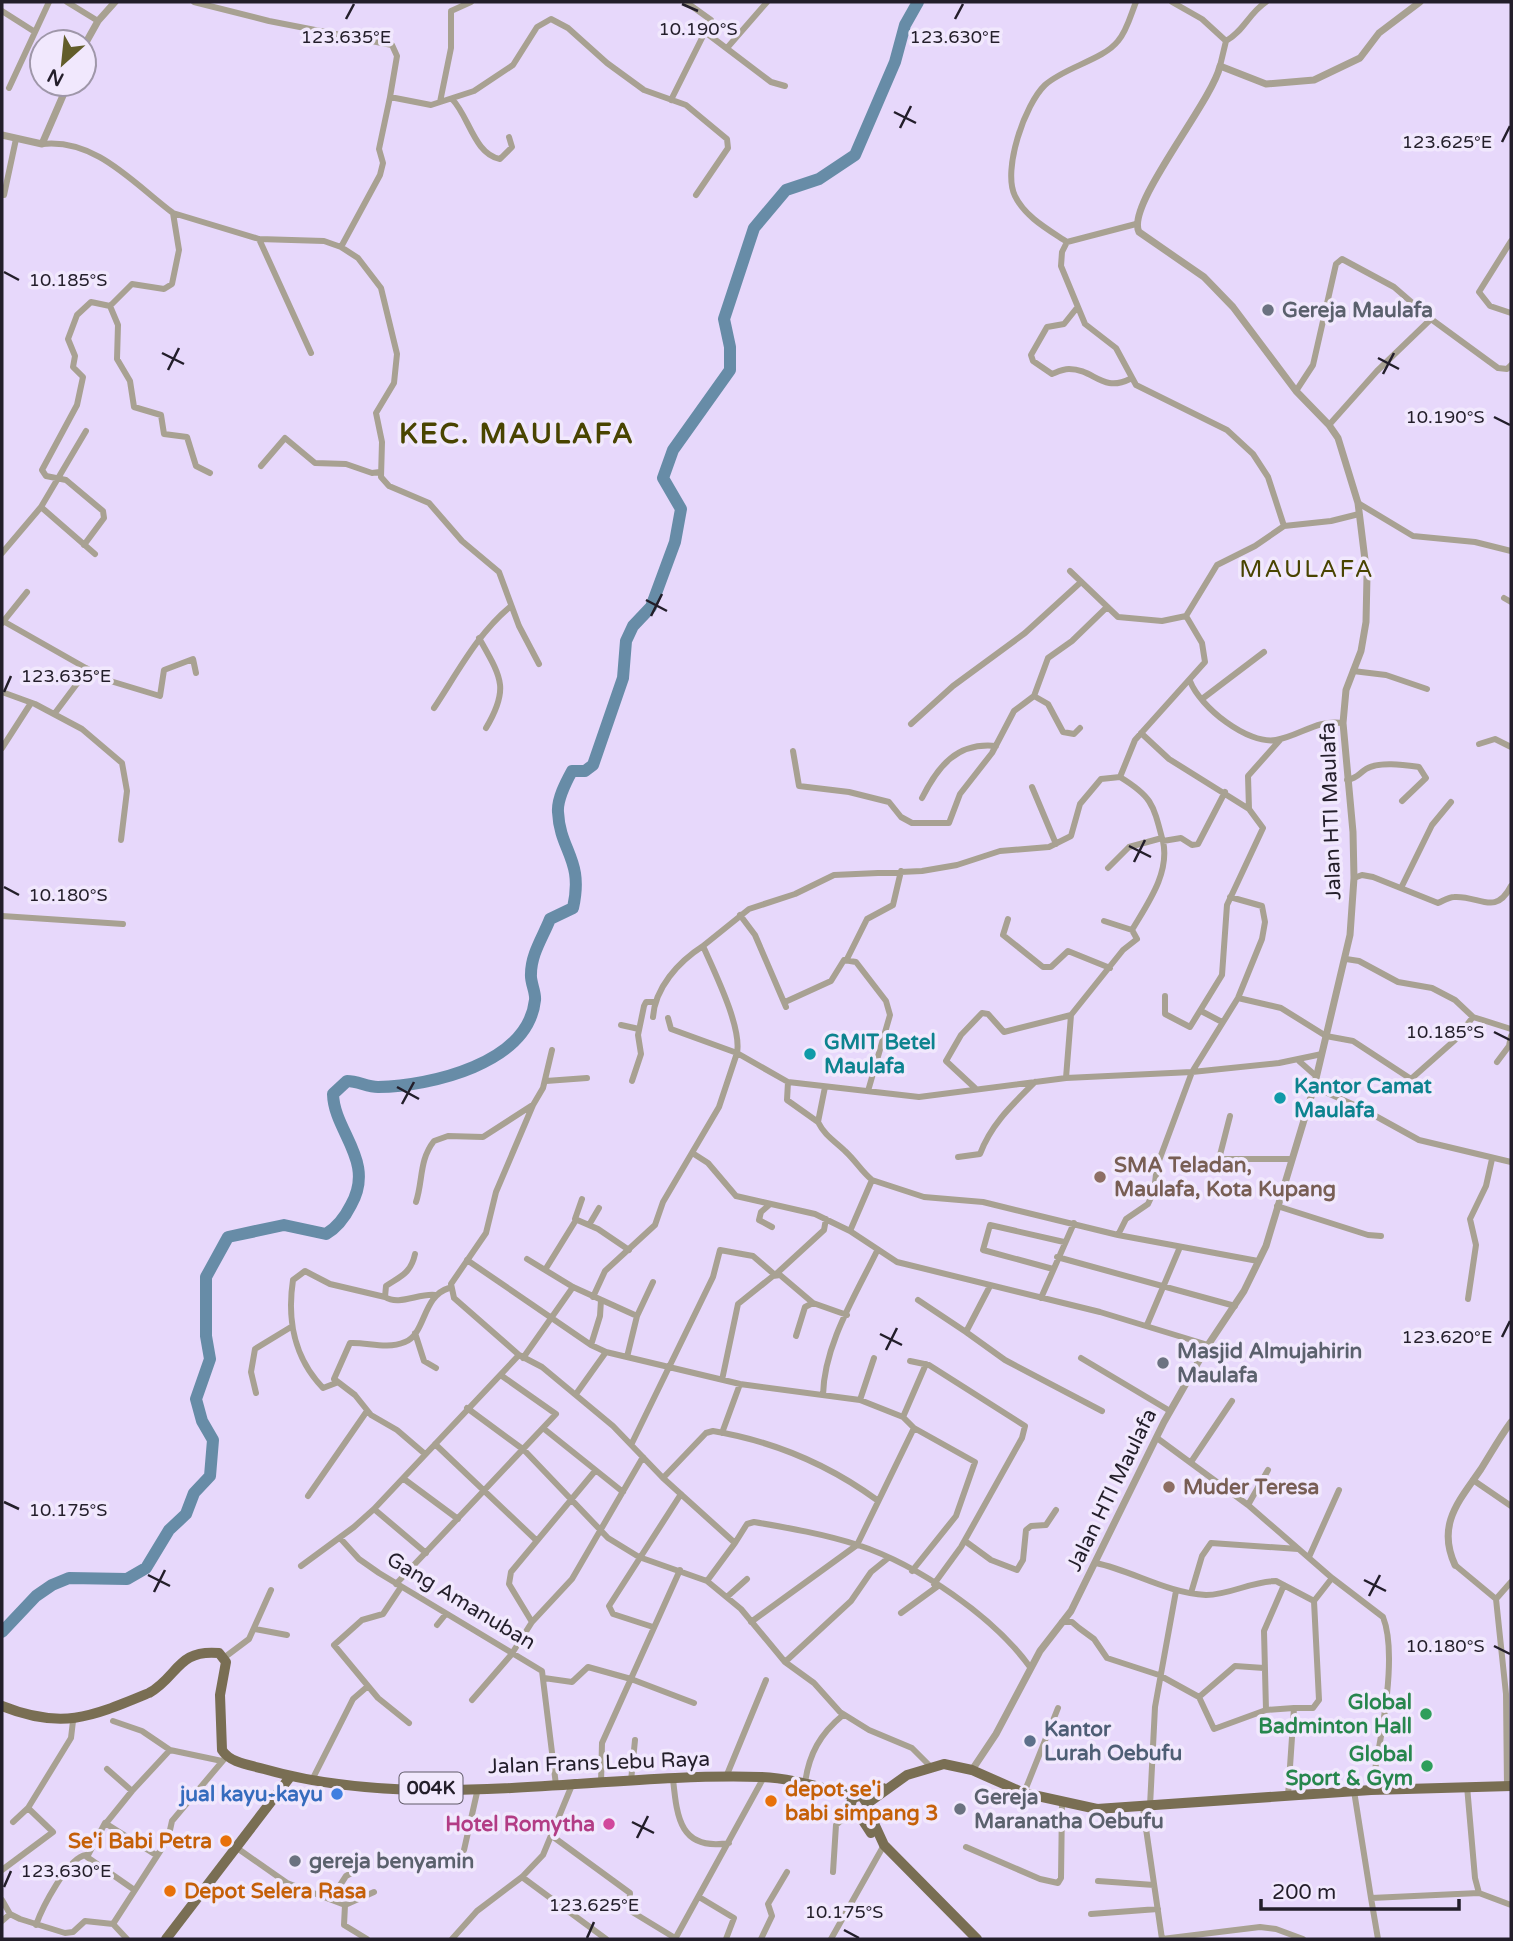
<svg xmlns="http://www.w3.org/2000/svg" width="1513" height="1941" font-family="'Varela Round',sans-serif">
<rect width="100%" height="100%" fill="#e7d8fb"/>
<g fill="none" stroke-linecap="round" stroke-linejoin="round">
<path stroke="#678ca7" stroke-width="12" d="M2,1632L36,1596L52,1585L69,1578L127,1579L146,1568L169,1530L186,1514L194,1493L210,1476L213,1440L202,1421L196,1399L210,1359L206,1336V1277L228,1237L284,1225L326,1234C338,1227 345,1217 351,1205C376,1161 334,1132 333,1094L347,1081C358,1081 367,1087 378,1087C430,1086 528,1064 535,1000C536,992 530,982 531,974C531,954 543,937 550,919L573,908C584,859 560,852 558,812C557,799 566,782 572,771H585L593,765L623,678L626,641L633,626L651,607L675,542L681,509L663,478L673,450L730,370V347L724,319L754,228L786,190L819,179L855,155L895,62L905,25L918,2"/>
<path stroke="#a8a192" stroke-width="6" d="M67,2L98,21
M194,2L269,21L392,45L397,56L390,97
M1172,2L1202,19L1226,41
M2,11L35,32
M705,32L771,82L785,86
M727,48L767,2
M1220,66L1226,41C1244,31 1249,13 1266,2
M9,88L49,2
M452,99C469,116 474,154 500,159L512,147L509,137
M671,100L711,20L686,2
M440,102L451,48V11L471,2
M42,144C96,138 134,184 173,213L259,239L324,241L341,247L358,258L381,288L397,354L394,383L376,413L382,442L381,477L389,486L429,503L462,541L499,572L519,626L539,664
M4,195L16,139
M1136,224L1067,242C1049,230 1025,217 1015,196C1002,170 1025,104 1045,85C1065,67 1103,60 1118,41C1127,31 1131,14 1136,2
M259,239L311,353
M1511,241L1479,292L1490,306L1511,313
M1067,242L1062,252L1061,266L1085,324L1116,348L1136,385L1227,430L1253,454L1268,477L1284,526L1255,546L1217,565L1186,616L1202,643L1205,662L1135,740L1120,777L1101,779L1080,804L1071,836L1049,847L1000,851L957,865L922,871L834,875L795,894L749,909L703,946C714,971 742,1027 737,1053L788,1082L919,1097L1066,1078L1192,1072L1279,1063L1322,1054
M341,247L380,175L383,163L379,149L390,97L431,105L474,91L513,65L537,27L551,19L568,28L607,63L644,90L686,105L727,139L728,148L696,195
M110,306L132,284L164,289L172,284L179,250L173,213
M1076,309L1064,324L1047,327L1031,355L1033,361L1052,374C1057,372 1063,369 1069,369C1094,369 1102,393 1130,379
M1296,391L1313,365L1336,264L1342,259L1394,287L1431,319L1498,368L1507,369L1511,365
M1329,425L1377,371L1431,319
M86,431L41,507L95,554
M261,466L285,438L315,463L346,464L372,473L380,472
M1358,503L1413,536L1475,542L1511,551
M1284,526L1331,521L1359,514
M84,545L104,518L103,511L66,480L46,476L42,470L77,405L83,377L73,367L75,356L68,339L77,315L91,302L110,306L118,325L117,359L130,381L134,407L161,415L164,434L187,437L196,466L210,473
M2,553L41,507
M1070,571L1118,617L1162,621L1186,616
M1504,598L1511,602
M3,621L107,680L160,696L164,670L193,659L196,673
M2,623L27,592
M479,638C501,677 510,688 486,728
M1353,671L1386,675L1427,689
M1190,681C1200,707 1248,745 1276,740C1300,736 1317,719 1343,723
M2,692L35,704L82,729L122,763L127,791L121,840
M1034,696L1048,704L1063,732L1074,734L1080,728
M1202,699L1264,652
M434,708C458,672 477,634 511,606
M55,713L88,669
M911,724L953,686L1025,633L1081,582
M1141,733L1169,759L1249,809
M1479,744L1495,739L1511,747
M2,748L31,703
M793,751L799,786L849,792L889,802L901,817L912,823H949L960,794L992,753L1014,711L1034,696L1048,658L1072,641L1106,608
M1347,780C1358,778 1358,774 1366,769C1379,761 1405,765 1419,767L1426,778L1402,801
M1032,787L1056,844
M922,798C938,766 957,742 996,746
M1108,868L1129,847L1162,838C1153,803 1151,796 1120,777
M1354,878L1362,875L1373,877L1438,903C1443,901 1449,897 1454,897C1479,895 1495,917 1511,886
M1401,888L1432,825L1451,802
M740,915L755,935L786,1007
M2,916L123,924
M1008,919L1003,935L1043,967H1051L1068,951L1110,968
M1104,921L1132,930C1148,903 1170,873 1163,841L1181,838L1192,845L1198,844L1225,792
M847,959L867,919L893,905L901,871
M1346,959L1359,961L1398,982L1432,988L1455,1000L1473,1017
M1165,996V1014L1190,1027L1222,975L1227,905L1263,828L1249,809L1248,776L1280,740
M1238,998L1281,1008L1326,1036L1353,1041L1411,1079L1455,1040L1473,1017L1511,1029
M785,1002L831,981L844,960L856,962L886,1001L890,1015L868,1091
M1201,1011L1222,1022
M653,1017C655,988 678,962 703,946
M621,1025L639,1029
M552,1050L543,1088L533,1105L496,1192L486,1233L451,1284L454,1298L519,1355L542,1367L613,1426L663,1478L735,1543L747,1524L754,1522C789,1528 824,1534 858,1545C918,1565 993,1616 1030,1667
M1299,1061L1316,1076
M1497,1062L1509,1046L1511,1036
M1066,1078L1071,1015L1123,950L1137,939L1132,930
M546,1081L587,1078
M632,1081L641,1054L638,1035L644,1006L646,1002H654
M788,1082L787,1100L818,1122
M825,1087L818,1122C825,1136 835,1141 845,1151C856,1161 861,1171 872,1180
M1314,1087L1361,1108L1419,1140L1511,1162
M975,1088L946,1061L961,1035L982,1013L988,1014L1004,1032L1071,1015
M1230,1116L1219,1159H1292
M694,1154L708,1163L736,1196L815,1214L850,1231L897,1262L1100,1312L1208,1345
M958,1157L980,1154C991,1124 1013,1104 1035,1082
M582,1199L575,1219L598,1229L629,1250
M416,1202C423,1181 419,1160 434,1141L448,1136L483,1137L531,1106
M769,1205L761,1212L759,1220L772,1227
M1277,1206L1368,1235L1381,1236
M589,1225L599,1208
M850,1231L872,1180L924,1197L983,1202L1118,1235L1258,1261
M1118,1235L1126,1219L1148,1204L1154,1191L1157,1166L1192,1072L1238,998L1262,939L1265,922L1262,906L1230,897
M415,1254C411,1273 401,1276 386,1286L385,1297C399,1306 419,1293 435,1295
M1057,1257L1235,1306
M527,1259L573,1287L637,1316L627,1357
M467,1260L591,1345L606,1352L740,1384L860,1400L903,1417L914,1428L857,1545L751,1622
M1053,1269L983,1250L990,1225L1064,1242
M545,1270L576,1220
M990,1286L966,1332L1005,1360L1102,1411
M593,1297L605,1271L655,1225L663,1202L719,1107L737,1053L671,1029L668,1018
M1041,1298L1074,1223
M1468,1299L1476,1245L1470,1219L1486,1186L1492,1159
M918,1300L966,1332
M637,1316L653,1282
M1147,1325L1180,1247
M415,1333L424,1361L436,1368
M796,1336L805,1307L813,1303
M591,1345L600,1316L601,1300
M523,1358L573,1287
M1081,1358L1170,1411
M910,1361L929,1365L1025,1426L1022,1438L961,1547L934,1584
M722,1380L738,1304L773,1276L780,1275L813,1303L847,1315
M336,1383L323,1388C294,1358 287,1319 293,1280L305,1271L330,1284L385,1297
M256,1393L251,1372L255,1349L291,1327
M576,1394L606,1352
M823,1395C824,1345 855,1296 877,1251
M860,1400L874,1358
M467,1408L524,1450L608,1538L639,1557L707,1581L741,1609L785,1662L814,1683L840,1712L869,1730L912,1748L930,1766
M903,1417L926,1364
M543,1428L623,1492
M722,1433L740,1384
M1157,1438L1248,1505L1332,1578L1383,1617C1399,1657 1379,1748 1371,1790
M632,1443L713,1277L720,1250L753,1256L775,1275L824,1230L826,1219
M435,1444L536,1540
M425,1454L397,1430L371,1415L355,1395L334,1379L350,1343C368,1342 386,1350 405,1342C426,1334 422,1296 449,1288
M1191,1462L1232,1401
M663,1478L706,1433L713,1431C772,1441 829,1465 877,1500
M404,1479L458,1519
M1473,1480L1511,1506
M308,1496L367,1411
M1248,1505L1268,1470
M374,1509L426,1553
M340,1538L359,1559L379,1573L542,1671L556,1785
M965,1541L991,1560L1017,1570L1023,1560L1026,1530L1031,1526L1046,1525L1056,1510
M1309,1557L1339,1490
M1096,1563C1133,1571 1167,1593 1206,1595C1230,1595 1252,1581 1276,1581L1314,1601L1319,1700L1313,1708H1294L1288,1796
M1455,1565L1496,1599L1511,1582
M301,1566L354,1527L374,1509L519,1355
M912,1571L956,1516L975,1462L914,1428
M707,1581L735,1543
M396,1584L556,1414L502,1376
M401,1587L383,1614L362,1620L334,1645L378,1698L409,1723
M1191,1593L1202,1556L1211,1543L1298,1549
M728,1596L747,1579
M1496,1599L1506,1694L1507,1786
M1314,1601L1332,1578
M901,1613L938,1586
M532,1622L509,1584L511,1572L595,1471
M1062,1622H1072L1079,1628L1094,1639L1107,1658L1159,1675L1199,1697L1214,1729L1266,1710L1294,1708
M437,1625L445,1615
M653,1627L613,1614L609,1606L681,1494
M255,1629L287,1635
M225,1657L249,1639L271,1590
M785,1662L851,1601L871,1572L887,1559
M544,1678L572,1682L588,1667L631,1679L694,1703
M1199,1697L1235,1666L1264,1668
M472,1700L511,1655L532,1622L572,1579L643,1457
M1266,1710L1264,1631L1284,1585
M113,1721L142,1731L170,1750L222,1761
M107,1769L132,1791L170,1750
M726,1777L766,1680
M673,1779C677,1818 680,1851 729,1843
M312,1780L353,1699L368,1686
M631,1781L635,1740
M601,1783L602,1743L680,1570
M805,1783C809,1754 820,1734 843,1715
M1467,1786L1475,1878L1479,1893
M1354,1791L1371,1898
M1024,1793L1058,1708
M1150,1806L1155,1707L1176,1591
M28,1808L71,1738L73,1721
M1143,1808L1162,1939
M107,1822L132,1791
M552,1836L630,1893L629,1910L675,1938
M966,1847L1040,1879L1058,1883L1061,1878L1062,1804
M237,1848L287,1883L345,1905L344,1925L367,1939
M464,1850L478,1788
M2,1870L53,1832L28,1808L13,1822
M833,1872L836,1825L853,1810
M522,1877L606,1939
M1098,1881L1154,1885
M133,1889L87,1857L105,1823L156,1855
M699,1897L734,1918L726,1939
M331,1899L346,1876L357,1870
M2,1900L10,1914L20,1919L65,1933L73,1932L85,1921L113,1924
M345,1905L374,1892
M1091,1914L1158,1909
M2,1921L10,1914
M113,1924L168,1839L172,1821L226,1757
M113,1924L127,1939
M36,1925C42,1908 68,1857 86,1855
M452,1939L477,1911L522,1877L543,1855L572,1785
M675,1939L764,1777
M761,1939L772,1916L768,1904L787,1872
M831,1939L884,1845
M1162,1939L1260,1927L1276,1929L1303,1939
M1378,1939L1371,1898L1479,1893L1511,1905"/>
<path stroke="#a8a192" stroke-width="7" d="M84,46L98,21L115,2
M2,135L42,144L68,84
M1455,1565C1436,1524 1460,1500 1481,1469C1491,1453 1500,1437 1511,1422
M972,1770L996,1734L1040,1651L1071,1611L1164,1422L1208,1345L1244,1291L1266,1246L1314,1087L1350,935L1354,878L1353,832L1343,723L1346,690L1361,651L1366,622L1367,576L1358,503L1338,438L1329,425L1296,391L1233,307L1204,277L1139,232C1125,206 1212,102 1220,66L1266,84L1314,80L1360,58L1379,33L1420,2"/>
<path stroke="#796e53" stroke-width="10" d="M2,1706C62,1730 91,1717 149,1693C178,1677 177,1649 219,1653L226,1662L220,1695L222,1750C230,1763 250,1765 264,1769C421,1814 600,1772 761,1777C793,1778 824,1789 855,1796
M861,1795L868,1805L863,1812L858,1813L850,1806L853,1798L883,1788
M868,1803L907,1775L944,1764L972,1770L1024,1793L1097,1809L1371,1790L1511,1786
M867,1808L884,1845L977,1939
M858,1813L871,1833
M166,1939L290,1777"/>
</g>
<path fill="none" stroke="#231e2a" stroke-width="2.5" d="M682,4L698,11M346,19L354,4M955,19L963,4M894,112L916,123M900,128L911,106M1502,142L1510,126M4,272L19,280M162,353L184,364M1378,358L1399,369M168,370L179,348M1383,374L1394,353M1494,417L1510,425M646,600L667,611M651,616L662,594M4,692L11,676M1129,846L1151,857M1134,862L1145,840M4,887L19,895M1494,1032L1510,1040M397,1087L419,1099M402,1104L414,1082M880,1334L902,1345M1502,1337L1510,1321M886,1350L897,1328M4,1502L19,1509M148,1575L170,1586M1364,1580L1386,1591M154,1592L165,1570M1369,1596L1380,1575M1494,1646L1510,1654M632,1822L654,1833M637,1838L648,1816M4,1887L11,1871M844,1930L859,1938M587,1938L594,1922"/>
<g fill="#6b7280" stroke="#f1e8fd" stroke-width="2.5">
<circle cx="1268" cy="310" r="7"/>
<circle cx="1163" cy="1363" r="7"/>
<circle cx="960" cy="1809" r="7"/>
<circle cx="295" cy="1861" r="7"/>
</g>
<g fill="#0f9aa8" stroke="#f1e8fd" stroke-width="2.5">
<circle cx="810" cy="1054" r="7"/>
<circle cx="1280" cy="1098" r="7"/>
</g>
<g fill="#8d6e63" stroke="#f1e8fd" stroke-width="2.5">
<circle cx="1100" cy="1177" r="7"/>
<circle cx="1169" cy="1487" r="7"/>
</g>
<g fill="#2e9e5b" stroke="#f1e8fd" stroke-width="2.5">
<circle cx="1426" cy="1714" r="7"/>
<circle cx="1427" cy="1766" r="7"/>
</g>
<circle fill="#5c6f8a" stroke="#f1e8fd" stroke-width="2.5" cx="1030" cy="1741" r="7"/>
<circle fill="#3f7fe0" stroke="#f1e8fd" stroke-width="2.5" cx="337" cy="1794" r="7"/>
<g fill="#e8710a" stroke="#f1e8fd" stroke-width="2.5">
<circle cx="771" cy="1801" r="7"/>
<circle cx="226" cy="1841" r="7"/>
<circle cx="170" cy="1891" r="7"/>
</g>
<circle fill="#d1479c" stroke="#f1e8fd" stroke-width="2.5" cx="609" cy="1824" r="7"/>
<g text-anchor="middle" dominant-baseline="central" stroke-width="7" stroke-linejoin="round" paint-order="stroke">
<rect fill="#f1e8fd" stroke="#615b69" stroke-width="2" x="399.5" y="1772.5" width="63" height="31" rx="5"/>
<g font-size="19" font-weight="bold" fill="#231e2a">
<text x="431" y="1788">004K</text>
</g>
<g font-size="21" font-weight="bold" fill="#5b616d" stroke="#f1e8fd" text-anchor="start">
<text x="1282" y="310">Gereja Maulafa</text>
<text x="1177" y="1351">Masjid Almujahirin<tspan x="1177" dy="24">Maulafa</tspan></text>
<text x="974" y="1797">Gereja<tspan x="974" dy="24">Maranatha Oebufu</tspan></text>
<text x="309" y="1861">gereja benyamin</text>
</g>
<g font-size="21" fill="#231e2a" stroke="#f1e8fd">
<text transform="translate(1331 811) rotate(-92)">Jalan HTI Maulafa</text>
<text transform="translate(1112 1490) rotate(-64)">Jalan HTI Maulafa</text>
<text transform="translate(461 1601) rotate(31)">Gang Amanuban</text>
<text transform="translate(599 1763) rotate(-2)">Jalan Frans Lebu Raya</text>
</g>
<g font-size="21" font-weight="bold" fill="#0d838f" stroke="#f1e8fd" text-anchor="start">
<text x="824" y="1042">GMIT Betel<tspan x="824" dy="24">Maulafa</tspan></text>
<text x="1294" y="1086">Kantor Camat<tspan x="1294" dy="24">Maulafa</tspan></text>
</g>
<g font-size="21" font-weight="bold" fill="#785e54" stroke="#f1e8fd" text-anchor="start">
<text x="1114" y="1165">SMA Teladan,<tspan x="1114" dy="24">Maulafa, Kota Kupang</tspan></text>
<text x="1183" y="1487">Muder Teresa</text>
</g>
<g font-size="21" font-weight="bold" fill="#27864d" stroke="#f1e8fd" text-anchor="end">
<text x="1412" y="1702">Global<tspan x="1412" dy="24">Badminton Hall</tspan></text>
<text x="1413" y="1754">Global<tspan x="1413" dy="24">Sport &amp; Gym</tspan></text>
</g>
<g font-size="21" font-weight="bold" fill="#4e5e75" stroke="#f1e8fd" text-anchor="start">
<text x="1044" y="1729">Kantor<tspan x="1044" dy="24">Lurah Oebufu</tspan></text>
</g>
<g font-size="21" font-weight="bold" fill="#c56008" stroke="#f1e8fd" text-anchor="start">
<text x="785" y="1789">depot se'i<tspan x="785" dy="24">babi simpang 3</tspan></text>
<text x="212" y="1841" text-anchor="end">Se'i Babi Petra</text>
<text x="184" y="1891">Depot Selera Rasa</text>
</g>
<g font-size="21" font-weight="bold" fill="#366cbe" stroke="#f1e8fd" text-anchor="end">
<text x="323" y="1794">jual kayu-kayu</text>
</g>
<g font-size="21" font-weight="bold" fill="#b23c85" stroke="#f1e8fd" text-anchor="end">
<text x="595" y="1824">Hotel Romytha</text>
</g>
<g font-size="24" letter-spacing="2" fill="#494400" stroke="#f1e8fd">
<text x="1307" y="569">MAULAFA</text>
</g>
<g font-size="28" font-weight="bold" letter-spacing="2" fill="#494400" stroke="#f1e8fd">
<text x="517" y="434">KEC. MAULAFA</text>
</g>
</g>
<g font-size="18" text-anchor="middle" fill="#231e2a" stroke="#f1e8fd" stroke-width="7" stroke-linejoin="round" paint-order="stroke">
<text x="698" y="35">10.190°S</text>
<text x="346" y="43">123.635°E</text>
<text x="955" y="43">123.630°E</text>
<text x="1447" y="148">123.625°E</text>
<text x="68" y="286">10.185°S</text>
<text x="1445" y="423">10.190°S</text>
<text x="66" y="682">123.635°E</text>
<text x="68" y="901">10.180°S</text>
<text x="1445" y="1038">10.185°S</text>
<text x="1447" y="1343">123.620°E</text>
<text x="68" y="1516">10.175°S</text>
<text x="1445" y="1652">10.180°S</text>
<text x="66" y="1877">123.630°E</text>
<text x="594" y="1911">123.625°E</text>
<text x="844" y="1918">10.175°S</text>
</g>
<rect width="1513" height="1941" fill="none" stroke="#231e2a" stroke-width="7"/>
<g transform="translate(63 63) rotate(207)"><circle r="33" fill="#f1e8fd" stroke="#9f97a9" stroke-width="2"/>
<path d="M0-5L12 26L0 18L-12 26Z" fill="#625d2a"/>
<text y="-10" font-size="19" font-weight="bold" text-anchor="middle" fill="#231e2a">N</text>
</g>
<path d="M1261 1899v10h198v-10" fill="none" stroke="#231e2a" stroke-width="3.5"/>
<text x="1272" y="1899" font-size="21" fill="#231e2a" stroke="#f1e8fd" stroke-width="5" paint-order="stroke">200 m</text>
</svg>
